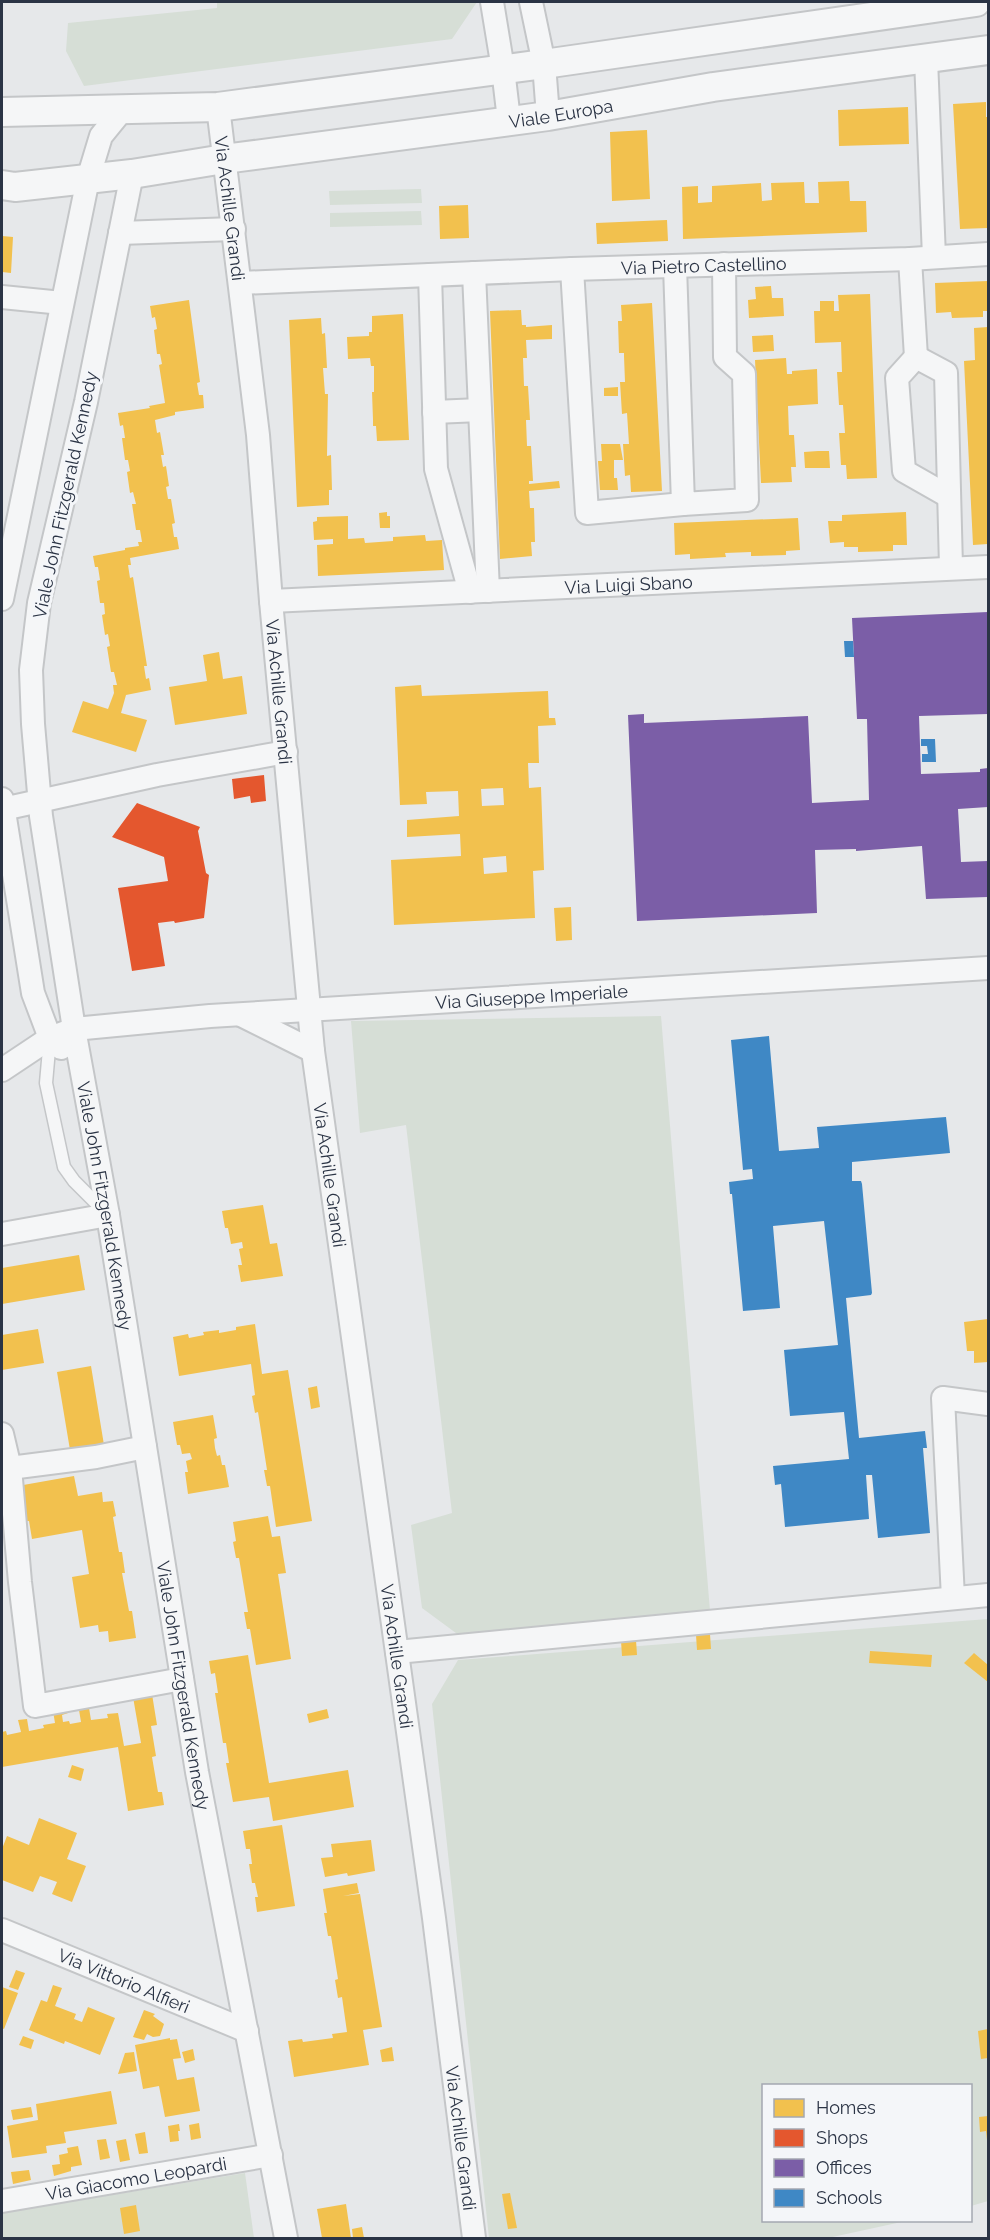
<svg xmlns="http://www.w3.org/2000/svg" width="990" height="2240" font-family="Raleway,sans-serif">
<rect width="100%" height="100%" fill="#e6e8ea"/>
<path fill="#d6ded6" d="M217,2H477L452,39L84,86L66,51L68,23L217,8Z
M421,189L422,203L330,205L329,191Z
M421,211L422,225L330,227V213Z
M661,1016L710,1611L460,1636L422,1608L411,1525L452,1513L406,1125L360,1133L351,1021Z
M988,1619V2201L971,2206L970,2086H764V2220L906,2221L828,2238H489L432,1704L458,1660Z
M245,2173L254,2238H2V2213Z"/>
<path fill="#f2c14e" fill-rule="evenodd" d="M986,102V117H988V228L960,229L953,104Z
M908,107L909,144L839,146L838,110Z
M647,130L650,199L612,201L610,132Z
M849,181L850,201H866L867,232L683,239L682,187L698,186V203L712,202V186L761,183L762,201L772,200L771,183L804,182L805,203H819L818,182Z
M468,205L469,238L440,239L439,206Z
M667,220L668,241L597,244L596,223Z
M2,236L13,237L11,273L2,272Z
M988,281V311H983V317L952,318L951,312L936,313L935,283Z
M771,286L772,298H783L784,316L749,318L748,300L756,299L755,287Z
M870,294L877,478L847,479L846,465H841L839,433H845L843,405H839L837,372H842L841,342L815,343L814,311H820V301H834V311H839L838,295Z
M189,300L200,382L197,383L199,395H203L204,408L175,412V415L155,420L157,433L160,432L164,455H161L163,467L166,466L169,486L166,487L168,499H171L175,523L172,524L174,537H177L179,549L130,558L131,565H128L130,578L133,577L147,666H144L146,679L149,678L151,690L126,695L121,713L147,720L136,752L72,732L83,701L108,709L114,693L113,685H117L114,672H111L107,647L110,646L108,634L105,635L102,615L105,614L104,603H100L97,581L100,580L98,567H95L93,556L125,550V548L139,546L138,542H142L140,530H136L132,504H136L133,492L130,493L127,472L130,471L128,460H125L122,438H125L123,425L120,426L118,413L150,408L149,406L165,403L159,365L162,364L160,354H157L154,330L157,329L155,317L152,318L150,306Z
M652,303L662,491L631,492L630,475L625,476L623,444H629L627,413L622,414L620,382H625L624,356V353H619L618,321H622L621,305Z
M521,310L522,325H526V327L552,325V339L526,340L527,358H523L524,386H528L530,420H526L527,446H531L533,481H529V484L559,481L560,488L529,491L530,508H534L535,542H531L532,556L500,559L490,311Z
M403,314L409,440L377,441L376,426H373V420L372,392H374V366H371L370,358L348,359L347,337L369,336V332H372V316Z
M321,318L322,334L325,333L327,368H323L325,394H328L327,456L331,455L332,490H329V505L297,507L289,320Z
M988,327V544L973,545L964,361L975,360L974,328Z
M773,335L774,351L753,352L752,336Z
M786,358L787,374H792V371L817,369L818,404L788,406L789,435H794L796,467H791L792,482L761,483L755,360Z
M618,387V396H604V388Z
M601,444H620L623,460H614V478H617L618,490H600L598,461H602Z
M818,451H829L830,468H805L804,452Z
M387,512V516H390V528H380L379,513Z
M906,512L907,545H893V551L858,552V547H844V542L830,543L828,521H842V515Z
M348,516V539L364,538L365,543L393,541V537L425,535L426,541L442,540L444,570L318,576L317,545L333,544V539L314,540L313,522L317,521V517Z
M798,518L800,550L786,551V555L751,556V552L725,553L726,557L690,559V554L675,555L674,523Z
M219,652L223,679L242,676L247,714L175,725L169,687L207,681L203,655Z
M421,685L422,696L548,691L549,718H555L556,725L538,726L539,763H528L529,788L541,787L544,870L533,871L535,918L394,925L391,860L461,856L460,834L407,837V820L459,816L458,791L426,792L427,804L400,805L395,687ZM503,788L504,805L482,806L481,789ZM506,856L507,872L484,874L483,858Z
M571,907L572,940L556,941L554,908Z
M263,1205L270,1244L277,1243L283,1276L241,1282L238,1265H242L239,1249L243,1248L242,1242L231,1244L228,1228H225L222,1211Z
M79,1255L85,1290L2,1304V1268Z
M988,1319V1362L974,1363V1351H967L964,1322Z
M255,1324L262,1374L288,1370L312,1521L276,1527L270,1486H267L264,1470H267L258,1412L255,1413L252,1396L255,1395L251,1364L179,1376L173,1337L188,1334L189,1338L204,1335L203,1332L219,1330V1333L236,1330V1327Z
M38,1329L44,1363L2,1370V1335Z
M91,1366L104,1445L70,1450L57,1372Z
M317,1386L320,1407L311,1409L308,1388Z
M213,1415L217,1438L214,1439L215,1448L217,1456L220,1455L222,1465H225L229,1487L188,1494L185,1472H188L186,1461L192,1459L190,1453L182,1454L180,1445H177L173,1422Z
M74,1476L78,1496L102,1492L103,1502L113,1501L116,1516L113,1517L119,1552H122L125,1573H122L129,1611H132L136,1638L109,1642L108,1631L99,1632L98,1625L80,1628L72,1577L89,1574L82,1530L32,1539L29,1521L18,1522L12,1487Z
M268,1516L272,1537L280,1536L286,1573L278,1574L291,1659L256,1665L250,1629H247L244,1612H248L239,1558H236L233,1542L236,1541L233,1522Z
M710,1634L711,1649L697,1650L696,1635Z
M636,1640L637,1655L622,1656L621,1641Z
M870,1651L932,1655L931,1667L869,1663Z
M974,1653L988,1665V1682L964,1663Z
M248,1655L269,1783L348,1770L354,1807L273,1821L269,1797L233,1802L226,1763H229L226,1743H223L215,1693H218L215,1673L211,1674L209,1661Z
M152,1694L157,1725L151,1726L156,1756L152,1757L158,1792H162L164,1805L128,1811L118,1747L2,1767V1732L6,1731L7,1735L21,1732L18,1720L27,1719L29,1731L44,1728L43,1725L55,1723L53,1711L67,1708L68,1713L62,1715L63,1722L69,1721L70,1724L81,1722L79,1710L89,1708L91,1720L108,1718L107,1714L118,1713L124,1746L141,1743L133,1697Z
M327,1709L329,1718L309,1723L307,1714Z
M72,1765L84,1769L81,1781L68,1777Z
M39,1818L77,1833L67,1859L86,1866L72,1902L52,1894L57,1882L40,1876L33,1892L2,1880V1849L7,1836L29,1845Z
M282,1825L295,1906L257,1912L255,1897H258L255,1883H252L249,1864H252L250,1849H246L243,1831Z
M371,1840L375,1871L348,1876L347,1873L325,1877L321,1858L333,1857L331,1844Z
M357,1883L359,1893L343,1896L360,1894L382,2027L363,2030L369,2065L294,2077L288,2041L302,2039L303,2042L333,2038L332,2034L347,2032L342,1997L338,1998L335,1980L338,1979L331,1936H328L324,1913H327L323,1889Z
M16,1970L25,1973L18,1990L9,1987Z
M53,1985L62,1988L55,2006L76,2014L74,2019L82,2022L88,2007L115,2018L100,2055L65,2041L64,2044L29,2030L41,2000L47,2002Z
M2,1987L18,1993L4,2029L2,2028Z
M144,2010L155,2014L153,2016L164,2024L160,2036L153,2037L147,2034L144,2040L133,2037Z
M988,2029V2058L981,2059L978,2031Z
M23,2036L34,2040L31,2049L19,2045Z
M170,2038V2040L177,2039L181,2058L173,2059L177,2080L194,2077L200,2111L165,2117L159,2086L143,2089L135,2045Z
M392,2047L394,2061L382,2062L380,2050Z
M193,2049L195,2060L185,2063L182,2052Z
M134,2052L137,2071L118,2074L125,2053Z
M111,2091L117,2124L64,2132L66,2143L46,2146L47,2153L12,2158L7,2126L38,2120L36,2104Z
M31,2107L33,2117L13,2120L11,2110Z
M988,2116V2140H987L986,2131L980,2132L979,2117Z
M199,2123L201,2138L191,2140L189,2125Z
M179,2124L180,2131H178L179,2141L170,2142L168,2126Z
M145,2132L148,2153L139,2154L135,2134Z
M106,2139L110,2158L100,2160L97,2140Z
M126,2139L130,2160L120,2162L116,2141Z
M78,2146L82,2165L71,2167V2171L54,2176L52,2165L60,2164L59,2155L68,2153L67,2148Z
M29,2170L31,2180L13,2184L11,2172Z
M510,2193L517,2228L508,2229L502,2194Z
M346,2204L351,2238H322L317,2209Z
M136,2205L140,2231L124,2234L120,2208Z
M362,2227L364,2238H353L352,2229Z"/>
<path fill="#e4572e" d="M264,775L266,801L251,803L250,796L234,799L232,779Z
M137,803L200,827L198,831L206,873L209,875L204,918L175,923L174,921L158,923L165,966L132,971L118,888L168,881L164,857L112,837Z"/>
<path fill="#7b5ea7" d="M988,612V714L919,716L921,774L980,772V769L988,768V807L958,809L961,862L988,861V897L926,899L922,846L856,851V849L815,850L817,913L637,921L628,715L644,714V723L808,716L812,803L869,800L867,719H857L852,618Z"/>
<path fill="#3f88c5" d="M844,641H853L854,657H845Z
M921,739H935L936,762H922V754H928L927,746H921Z
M769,1036L779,1151L819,1148L817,1127L946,1117L950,1153L852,1162V1181H861L862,1184L872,1293L871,1295L846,1298L859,1438L925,1431L927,1448H923L930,1533L878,1538L872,1475H866L869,1519L785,1527L781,1484L775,1485L773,1466L849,1459L844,1412L790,1416L784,1350L838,1345L824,1221L773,1226L780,1308L743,1311L732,1194H730L729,1182L753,1179L752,1169L743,1170L731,1040Z"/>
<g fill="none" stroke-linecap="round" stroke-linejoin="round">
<defs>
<path id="service" d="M50,1038L46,1083L64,1167L74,1181L104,1211"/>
<g id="minor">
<path d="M492,2L503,69L509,120"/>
<path d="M531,2L544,64L548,116"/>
<path d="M926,59L934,257"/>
<path id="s1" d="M218,107L258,435L271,601L313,1051L434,1918L474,2238"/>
<path id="s2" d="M132,174L86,402L39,603L31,670L33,724L41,816L74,1029L108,1215L197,1772L286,2238"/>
<path d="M120,233L234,229"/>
<path d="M910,259L916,357"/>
<path d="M675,266L683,504L747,500L744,374L725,357L724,264"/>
<path d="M572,269L587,513L683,504"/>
<path d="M474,273L488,591"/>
<path d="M430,275L436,469L470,592"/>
<path id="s3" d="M240,283L572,269L910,259L988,254"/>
<path d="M2,297L62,303"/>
<path d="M916,357L946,373L951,567"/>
<path d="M916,357L897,378L904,471L948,496"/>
<path d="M434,412L480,410"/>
<path d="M2,599L88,179L101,136L123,109"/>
<path id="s4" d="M271,601L988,567"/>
<path d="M2,799L33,993L50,1038L61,1048"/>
<path d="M3,809L157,775L286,752"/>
<path d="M241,1015L313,1051"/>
<path id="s5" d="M2,1070L50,1038L74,1029L210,1016L988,968"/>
<path d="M2,1234L108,1215"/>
<path d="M2,1434L10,1468L96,1457L145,1447"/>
<path d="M10,1468L20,1582L35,1706L182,1679"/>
<path d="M953,1598L943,1398L988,1404"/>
<path d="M397,1652L988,1595"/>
<path id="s6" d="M2,1930L247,2031"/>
<path id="s7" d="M2,2201L271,2155"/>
</g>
<g id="tertiary">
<path d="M2,112L218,107L544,64L976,2"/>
<path id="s8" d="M2,185L15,187L132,174L224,159L548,116L713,87L988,50"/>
</g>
</defs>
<use href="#service" stroke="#c4c6c8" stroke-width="15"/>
<use href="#minor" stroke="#c4c6c8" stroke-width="26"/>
<use href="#tertiary" stroke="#c4c6c8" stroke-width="32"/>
<use href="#service" stroke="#f5f6f7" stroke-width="12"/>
<use href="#minor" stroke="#f5f6f7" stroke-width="22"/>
<use href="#tertiary" stroke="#f5f6f7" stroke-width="28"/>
</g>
<g text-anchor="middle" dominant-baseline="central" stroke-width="6" stroke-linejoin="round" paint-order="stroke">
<g font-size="18" fill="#2b3445" stroke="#f4f6f9">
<text stroke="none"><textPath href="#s8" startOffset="564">Viale Europa</textPath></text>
<text stroke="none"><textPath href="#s1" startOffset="102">Via Achille Grandi</textPath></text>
<text stroke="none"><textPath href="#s3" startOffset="464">Via Pietro Castellino</textPath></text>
<text transform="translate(65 495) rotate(-78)">Viale John Fitzgerald Kennedy</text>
<text stroke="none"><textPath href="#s4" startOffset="358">Via Luigi Sbano</textPath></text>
<text stroke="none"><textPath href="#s1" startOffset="588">Via Achille Grandi</textPath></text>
<text stroke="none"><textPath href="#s5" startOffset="542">Via Giuseppe Imperiale</textPath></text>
<text stroke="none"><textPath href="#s1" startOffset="1074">Via Achille Grandi</textPath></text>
<text stroke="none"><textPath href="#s2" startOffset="1048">Viale John Fitzgerald Kennedy</textPath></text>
<text stroke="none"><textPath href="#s1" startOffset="1560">Via Achille Grandi</textPath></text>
<text stroke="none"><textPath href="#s2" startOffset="1534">Viale John Fitzgerald Kennedy</textPath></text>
<text stroke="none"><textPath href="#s6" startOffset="132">Via Vittorio Alfieri</textPath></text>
<text stroke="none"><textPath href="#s1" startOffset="2046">Via Achille Grandi</textPath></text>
<text stroke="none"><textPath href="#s7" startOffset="136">Via Giacomo Leopardi</textPath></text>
</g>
</g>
<rect width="990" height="2240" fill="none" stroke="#2b3445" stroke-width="6"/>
<rect x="762" y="2084" width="210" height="138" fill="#f4f6f9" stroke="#a4a8b1" stroke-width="1.5"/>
<rect x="774" y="2099" width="30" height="18" fill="#f2c14e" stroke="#a4a8b1" stroke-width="1.5"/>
<text x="816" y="2114" font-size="18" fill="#2b3445">Homes</text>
<rect x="774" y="2129" width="30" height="18" fill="#e4572e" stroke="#a4a8b1" stroke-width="1.5"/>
<text x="816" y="2144" font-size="18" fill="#2b3445">Shops</text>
<rect x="774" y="2159" width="30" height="18" fill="#7b5ea7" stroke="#a4a8b1" stroke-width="1.5"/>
<text x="816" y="2174" font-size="18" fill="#2b3445">Offices</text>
<rect x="774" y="2189" width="30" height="18" fill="#3f88c5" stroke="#a4a8b1" stroke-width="1.5"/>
<text x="816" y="2204" font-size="18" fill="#2b3445">Schools</text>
</svg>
